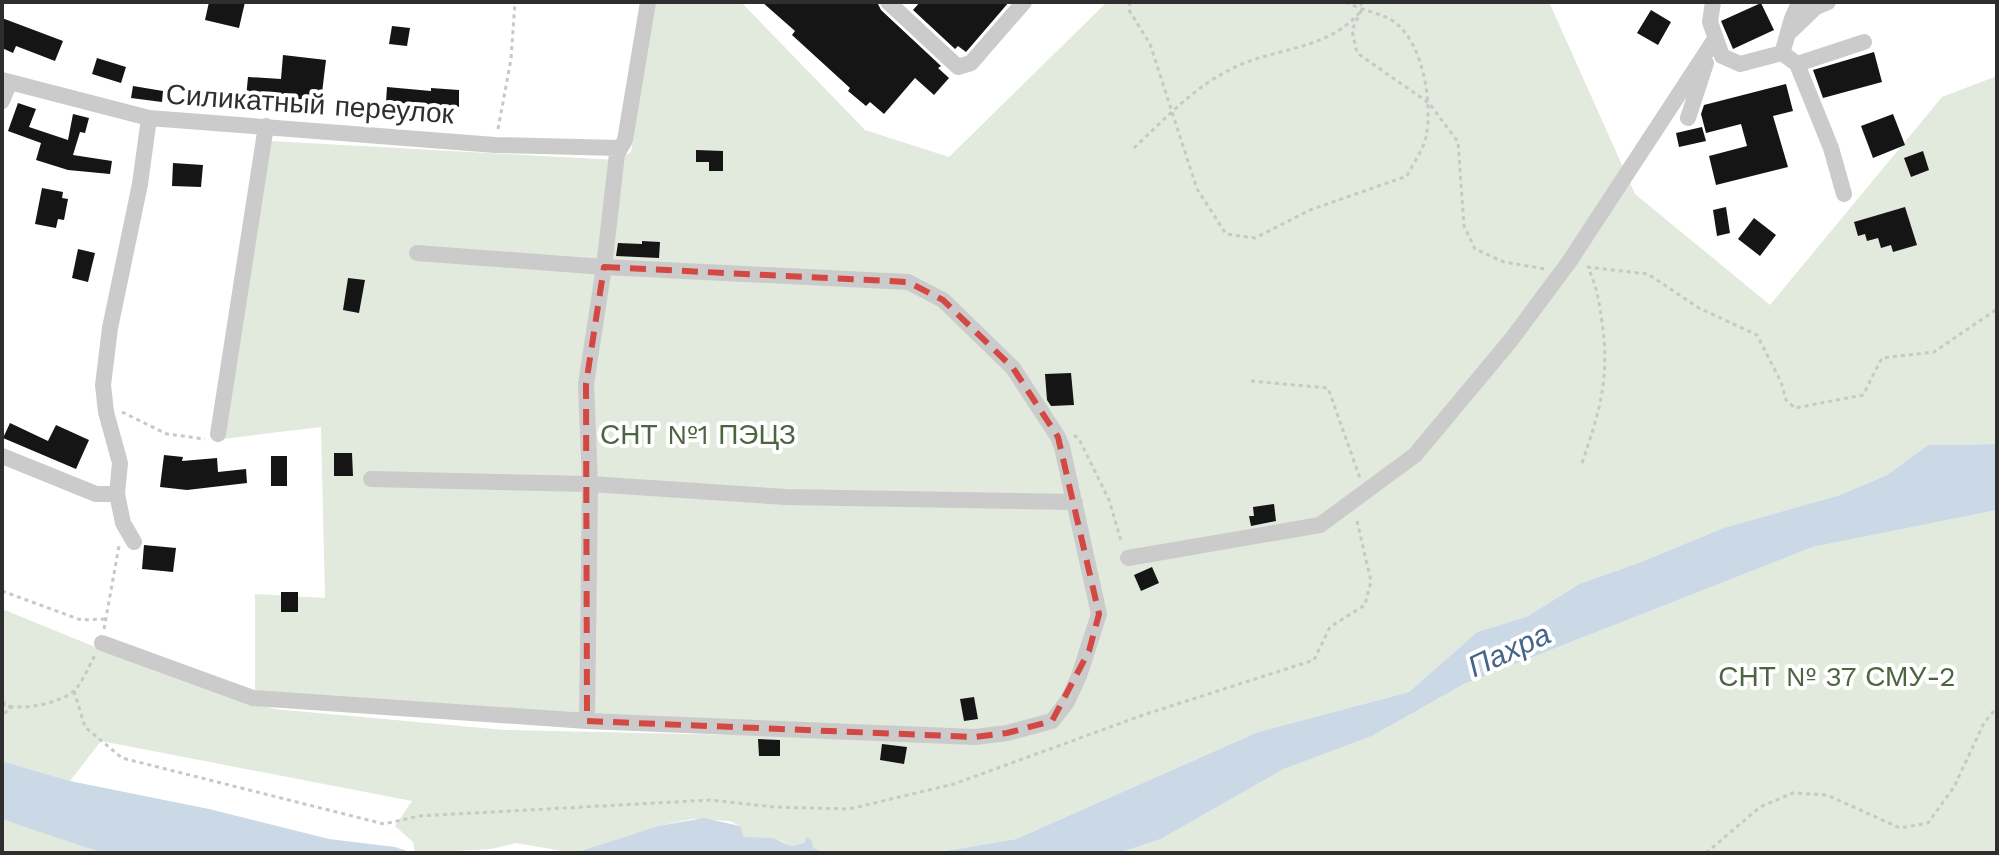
<svg xmlns="http://www.w3.org/2000/svg" width="1999" height="855" font-family="'Work Sans',sans-serif">
<rect width="100%" height="100%" fill="#fff"/>
<path fill="#e2e9dd" d="M653,2H741L865,130L949,157L1107,2H1549L1635,194L1770,305L1942,97L1997,76V444L1928,445L1887,475L1840,495L1723,528L1641,562L1579,584L1528,616L1477,632L1409,692L1258,732L1016,839L933,853H822L813,847L807,838L804,843L792,846L782,841L744,837L740,826L730,821L692,819L658,826L574,853L516,843L491,849L415,853L413,842L395,826L412,801L101,741L70,781L2,761V609L115,655L274,709L505,730L730,735L255,693V594L325,598L321,427L222,439L270,141L616,160L631,152Z
M1997,510V853H1119L1161,839L1284,769L1372,736L1464,684L1813,547Z
M2,819L11,821L103,853H2Z"/>
<path fill="#cbd9e7" d="M1997,444V510L1813,547L1464,684L1372,736L1284,769L1161,839L1119,853H933L1016,839L1258,732L1409,692L1477,632L1528,616L1579,584L1641,562L1723,528L1840,495L1887,475L1928,445Z
M2,761L70,781L209,809L329,839L395,847L413,853H103L2,819Z
M704,818L740,826L744,837L772,838L792,846L804,843L807,837L812,841L813,847L822,853H574L658,826Z"/>
<path fill="#151515" d="M209,2H245L239,28L205,20Z
M762,2H877L881,10L941,66L938,68L949,78L934,95L915,78L884,114L870,102L866,106L848,91L850,88L792,35L795,31Z
M920,2H1009L966,52L958,46L955,49L913,10Z
M1761,3L1774,30L1733,49L1721,21Z
M1651,10L1671,22L1658,45L1637,33Z
M2,18L63,41L55,61L16,46L13,53L2,48Z
M392,26L410,28L407,46L389,44Z
M1874,52L1882,82L1823,98L1813,70Z
M283,55L326,60L321,101L266,96V99L246,98L248,77L281,79Z
M97,58L126,67L121,83L92,74Z
M1786,84L1793,111L1773,116L1788,167L1716,185L1709,156L1747,146L1741,124L1706,133L1701,114L1704,105Z
M133,86L163,91L162,102L131,98Z
M387,87L431,91V88L459,90V107L386,102Z
M18,103L36,109L29,127L68,140L73,114L89,118L85,133L80,132L73,155L112,161L110,174L68,170L36,160L41,143L8,131Z
M1893,114L1905,145L1873,158L1861,126Z
M1702,127L1706,141L1679,147L1676,133Z
M696,150L723,151V171H709V162H696Z
M1923,151L1929,170L1911,177L1904,158Z
M173,163L203,165L201,187L172,186Z
M42,188L63,192L62,198L68,199L64,220L58,219L56,228L35,224Z
M1726,207L1730,233L1717,236L1713,210Z
M1905,207L1917,245L1893,252L1891,245L1881,248L1878,238L1867,241L1865,234L1858,236L1854,222Z
M1754,218L1776,235L1760,256L1738,239Z
M642,241L660,242L659,258L616,256L618,243L642,244Z
M78,249L95,253L88,282L72,278Z
M348,278L365,280L359,313L343,310Z
M1071,373L1074,405L1051,406L1047,400L1045,374Z
M10,423L48,441L56,425L89,440L76,469L3,438Z
M334,453H352L353,476H334Z
M164,455L183,457L182,461L217,458L218,472L246,469L247,483L187,490L160,487Z
M271,456H287V486H271Z
M1274,504L1276,521L1251,526L1249,516H1254L1253,507Z
M144,545L176,548L173,572L142,569Z
M1152,567L1159,583L1141,591L1134,575Z
M281,592H298V612H281Z
M974,697L978,719L964,721L960,699Z
M758,739L780,740V756H759Z
M882,744L907,747L904,764L880,760Z"/>
<g fill="none" stroke-linecap="round" stroke-linejoin="round">
<path stroke="#c8c8c8" stroke-width="3" stroke-dasharray="4 4" stroke-linecap="butt" d="M1130,2L1129,10L1150,44L1197,189L1226,234L1255,238L1310,210L1407,176C1413,164 1423,150 1426,137C1433,103 1423,41 1393,21C1384,14 1360,10 1346,2
M1361,2V11L1352,30L1357,53L1429,103L1458,142L1464,226L1475,249L1504,262L1545,269
M498,129L511,59L515,2
M1134,148C1169,115 1200,80 1247,62C1285,48 1331,46 1359,13
M1587,267L1648,274L1699,308L1757,335L1781,382L1786,400L1795,408L1863,395L1882,358L1934,352L1997,309
M1251,381L1328,388L1360,478
M122,412L167,434L205,439
M1074,435L1079,439L1109,500L1122,544
M1582,463C1600,411 1610,377 1602,322C1599,302 1597,286 1588,268
M2,591L81,620L105,619
M104,629L119,546
M74,691L85,727L122,758L384,824L419,816L710,800L775,807L849,809L954,784L1143,715L1314,660L1330,627L1365,605L1371,581L1356,517
M2,701L11,708L2,715
M2,704C20,712 63,703 76,689C84,679 89,666 95,655
M1706,853L1760,807L1793,793L1827,795L1900,828L1928,823L1954,787L1984,723L1997,707"/>
<path stroke="#cbcbcb" stroke-width="16" d="M888,2L958,67L971,63L1024,2
M1713,2L1710,22L1722,56L1740,64L1782,53L1797,64L1831,148L1844,194
M1791,31L1816,7L1828,2
M1782,53C1788,37 1790,15 1801,2
M1797,64L1864,42
M2,80L149,118L495,145L619,148
M2,101L9,84
M1688,118L1706,63
M218,434L266,126
M2,456L96,494H117
M371,479L590,484L786,497L1075,502
M134,542L123,523L117,494L120,463L106,412L103,385L110,328L140,184L149,118
M1128,558L1320,525L1415,455L1511,340L1569,262L1715,39
M102,643L253,698L587,721L975,737L1007,733L1052,721L1067,702L1079,676L1099,614L1062,447L1058,437L1013,368L943,300L908,282L604,267L417,253
M587,721L590,484L586,384L604,267L617,154L625,140L648,2"/>
</g>
<path fill="none" stroke="#d34842" stroke-width="6" stroke-dasharray="16 10" stroke-linejoin="round" d="M604,267L908,282L943,300L1013,368L1058,437L1099,614L1089,651L1052,721L1007,733L975,737L587,721L586,384Z"/>
<g text-anchor="middle" dominant-baseline="central" stroke-width="8" stroke-linejoin="round" paint-order="stroke">
<g font-size="28" fill="#2e2e2e" stroke="#fff">
<text transform="translate(310 104) rotate(4)">Силикатный переулок</text>
</g>
<g font-size="28" fill="#4c6440" stroke="#fff">
<text x="698" y="434">СНТ №1 ПЭЦЗ</text>
<text x="1837" y="676">СНТ № 37 СМУ-2</text>
</g>
<g font-size="30" font-style="italic" fill="#446587" stroke="#fff">
<text transform="translate(1509 650) rotate(-25)">Пахра</text>
</g>
</g>
<rect width="1999" height="855" fill="none" stroke="#2e2e2e" stroke-width="8"/>
</svg>
